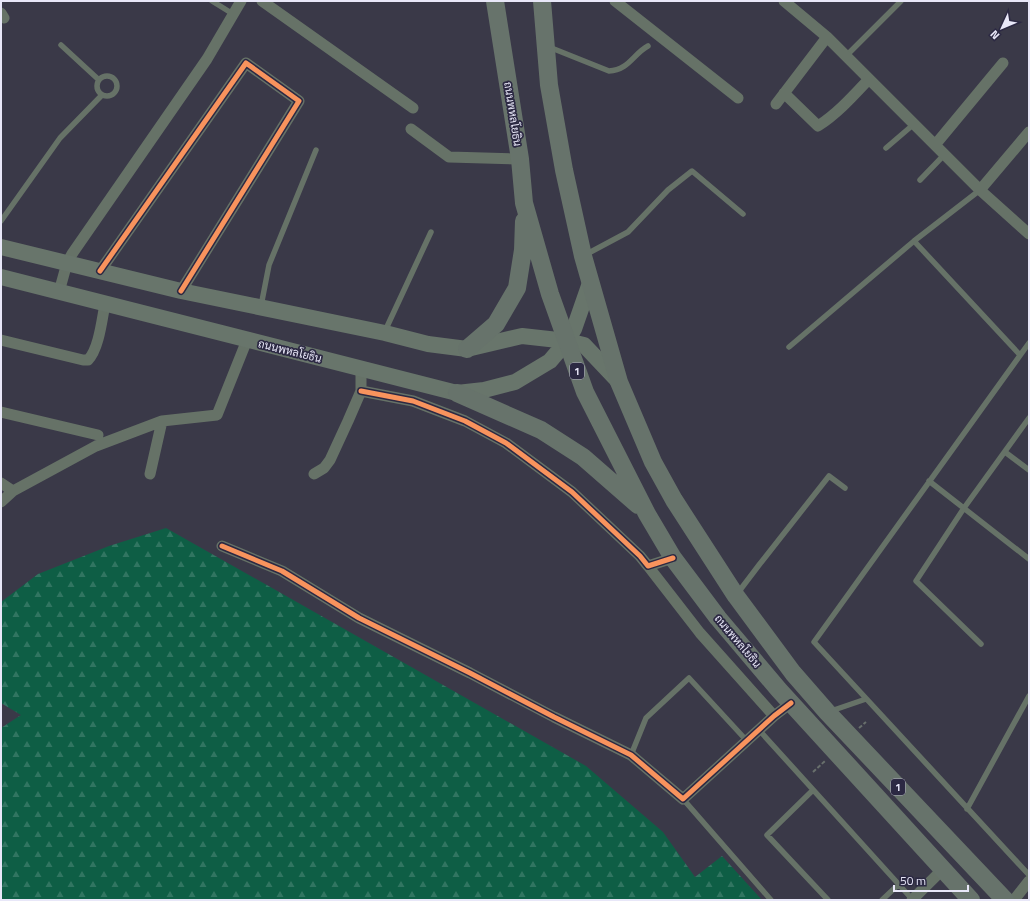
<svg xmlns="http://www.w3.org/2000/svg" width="1030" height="901" font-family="'Titillium Web',Sarabun,sans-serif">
<defs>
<pattern id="forest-firs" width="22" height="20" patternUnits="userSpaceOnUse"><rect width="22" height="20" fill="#0e5e45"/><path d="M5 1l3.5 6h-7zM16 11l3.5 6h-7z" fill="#317561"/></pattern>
</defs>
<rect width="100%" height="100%" fill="#3a3948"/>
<path fill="url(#forest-firs)" d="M166,528L586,766L663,832L695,877L722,856L762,900H1V728L21,715L1,703V602L38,574L109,546Z"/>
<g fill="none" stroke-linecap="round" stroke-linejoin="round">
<path stroke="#686f6c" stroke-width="2" stroke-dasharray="4 2" stroke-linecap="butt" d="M859,728L866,722
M813,772L826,760"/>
<path stroke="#667267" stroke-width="5.5" d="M212,1L233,14
M61,45L99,80
M549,47L609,71C629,70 633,54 648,46
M846,56L901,1
M97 86a10 10 0 1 1 20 0a10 10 0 1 1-20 0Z
M886,148L914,124
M920,180L945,154
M1,221L60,138L102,95
M914,241L1020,355
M585,255L628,232L668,190L692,171L743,214
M261,306L269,265L316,150
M385,331L431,232
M1029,343L814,642L1029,875
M789,347L914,241L980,190
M1005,452L1029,470
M929,481L1029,559
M737,594L759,565L829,476L845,488
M981,644L916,581L964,508L1029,418
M831,711L866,699
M759,730L912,899
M631,755L646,718L689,678L747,741
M813,790L767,835L828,900
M683,799L771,900
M967,809L1029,696
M882,900L899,884"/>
<path stroke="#667267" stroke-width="11" d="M262,1L413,108
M615,1L738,98
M784,1L827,37L980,190L1029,234
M1,13L4,18
M784,93L818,126C838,113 853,96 869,79
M776,104L827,37
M411,129L449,157L520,159
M935,145L1003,63
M980,190L1029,132
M100,271L246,63L299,101L181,291
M59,292L67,263L72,254L207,59L241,1
M1,340L83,360H88C99,349 102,319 105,304
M361,391L413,401L465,421L506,443L572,492L640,556L648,566L673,558
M1,412L98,435
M150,474L162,421
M314,474L324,468L330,460L348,421L361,391V370
M1,483L13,491
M1,502L13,491L96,446L162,421L217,415L247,340
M222,546L282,571L359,618L470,673L554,717L631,755L683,799L774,716L791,703
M648,566L700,633L774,716
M912,900L943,869
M1014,900L1029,881"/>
<path stroke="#68756b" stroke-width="16" d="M1,247L181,291L385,333L428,344L467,349L522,336L567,341L584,345L619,382
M1,277L457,393L484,390L515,382L550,361L567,341L574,329L590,283"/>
<path stroke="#67736b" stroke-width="18" d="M495,1L520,159L524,203L550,294L585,392L647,514L673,558L718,618L779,690L971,900
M542,1L549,85L564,170L583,256L619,382L653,462L674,500L736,596L793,673L827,712L1005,900
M467,349L496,324L517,288L523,250L524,221
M457,393L541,430L583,457L638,505"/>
<defs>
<path id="cycleway" d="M100,271L246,63L299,101L181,291
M361,391L413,401L465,421L506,443L572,492L640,556L648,566L673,558
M222,546L282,571L359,618L470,673L554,717L631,755L683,799L774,716L791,703"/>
</defs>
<use href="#cycleway" stroke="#2c2943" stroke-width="8"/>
<use href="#cycleway" stroke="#f8935d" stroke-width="5"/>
</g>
<g text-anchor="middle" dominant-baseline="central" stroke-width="3.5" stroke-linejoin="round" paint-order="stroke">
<g fill="#2c2943" stroke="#b0aec2" stroke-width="1">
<rect x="570" y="363" width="14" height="16" rx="3"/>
<rect x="891" y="779" width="14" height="16" rx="3"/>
</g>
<g font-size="10" font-weight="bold" fill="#e8e7f8">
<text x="577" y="371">1</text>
<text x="898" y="787">1</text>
</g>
<g font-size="11" fill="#e8e7f8" stroke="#2c2943">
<text transform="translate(513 114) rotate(81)">ถนนพหลโยธิน</text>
<text transform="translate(290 351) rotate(14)">ถนนพหลโยธิน</text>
<text transform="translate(738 641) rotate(50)">ถนนพหลโยธิน</text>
</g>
</g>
<rect width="1030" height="901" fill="none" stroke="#e8e7f8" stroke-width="4"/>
<g transform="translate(1002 28) rotate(226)" stroke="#2c2943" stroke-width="3" paint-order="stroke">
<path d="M0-3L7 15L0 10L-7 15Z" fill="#e8e7f8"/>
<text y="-6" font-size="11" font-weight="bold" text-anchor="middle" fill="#e8e7f8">N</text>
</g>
<path d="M894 885v6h74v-6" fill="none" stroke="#e8e7f8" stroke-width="2"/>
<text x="900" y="885" font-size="12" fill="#e8e7f8" stroke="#2c2943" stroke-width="3" paint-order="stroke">50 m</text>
</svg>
